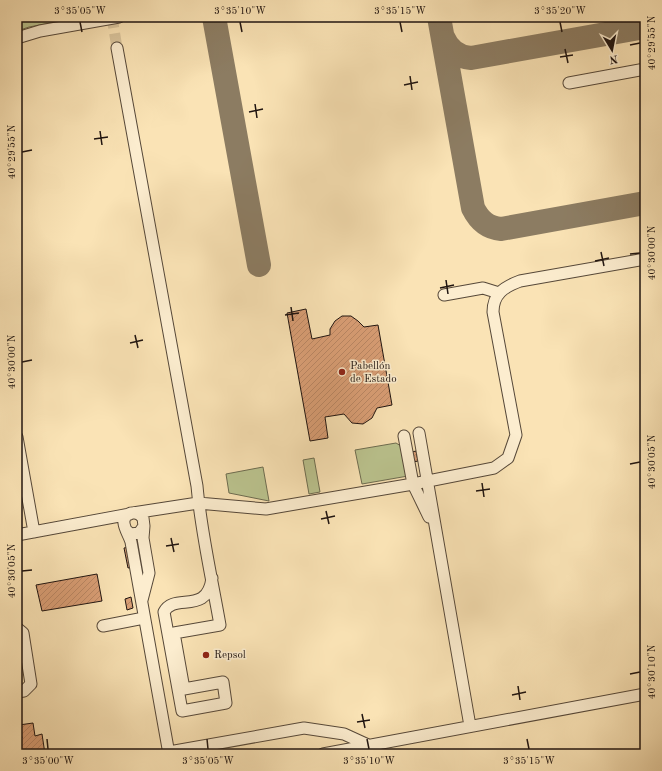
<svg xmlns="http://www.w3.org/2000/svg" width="662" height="771" font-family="'Old Standard TT',serif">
<defs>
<pattern id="building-hatch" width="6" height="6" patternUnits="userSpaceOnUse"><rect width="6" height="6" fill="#d99e75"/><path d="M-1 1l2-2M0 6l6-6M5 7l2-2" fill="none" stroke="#ba8764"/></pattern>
</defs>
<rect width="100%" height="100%" fill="#fae3b5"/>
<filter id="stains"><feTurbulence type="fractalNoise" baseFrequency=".005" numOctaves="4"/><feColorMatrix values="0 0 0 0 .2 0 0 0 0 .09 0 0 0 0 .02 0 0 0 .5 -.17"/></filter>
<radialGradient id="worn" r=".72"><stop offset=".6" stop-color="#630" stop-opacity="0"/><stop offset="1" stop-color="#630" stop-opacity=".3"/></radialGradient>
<path fill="#bbc48f" stroke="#6d6c50" d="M17,17H82L29,27L17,31Z
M396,443L401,446L408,476L362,484L355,450Z
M314,458L320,492L309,494L303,460Z
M263,467L269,501L229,493L226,474Z"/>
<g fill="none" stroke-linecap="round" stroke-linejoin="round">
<path stroke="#8c7c62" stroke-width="24" d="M214,17L259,265
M439,17L473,208C479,220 487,228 501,229L645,203
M443,37C448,49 457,57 471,58L645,27"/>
</g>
<path fill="url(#building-hatch)" stroke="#1f1410" d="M306,309L312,339L330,335V329L335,321L342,316H351L358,321L364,327L378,325L392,405L377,408L372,418L363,424L352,423L344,414L325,417L328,438L310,441L287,313Z
M416,451L418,461L413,462L412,452Z
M148,544L151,564L128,568L124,548Z
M97,574L102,601L42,611L36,585Z
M131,597L133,608L127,610L125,599Z
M33,723L35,736L42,734L45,754H17V739L22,738L19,725Z"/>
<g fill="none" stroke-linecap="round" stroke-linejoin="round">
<path stroke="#d9c49c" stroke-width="11" stroke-dasharray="11 5.5" stroke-linecap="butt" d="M112,17L117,48"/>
<defs>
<path id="minor" d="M17,38L40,31L119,17
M117,48L197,486C201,532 212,579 220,625L174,633L184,689L223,682L226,703L182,711L164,612C174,592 207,616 212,578
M569,83L645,69
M444,295L483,288L499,293
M419,433L470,726
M404,436L413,484L429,517
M17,437L34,532
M133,513L198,503L266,509L413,484L494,468L508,458L516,435L493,312C493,294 504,287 520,281L645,259
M126,530L131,534L139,533L144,526L143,518C140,514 136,512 131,513C116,518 129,534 131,542L169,754
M17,535L130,514
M142,600L149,573L143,538L144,526
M103,626L144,618
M17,628L23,633L31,684L24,691L17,692
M169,752L304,728L344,734L368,745
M323,754L645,694"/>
</defs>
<use href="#minor" stroke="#564839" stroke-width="13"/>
<use href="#minor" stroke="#fcedcf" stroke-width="11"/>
</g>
<path fill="none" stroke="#1f1410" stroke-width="1.5" d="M80,22L82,32M240,22L242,32M400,22L402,32M560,22L562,32M630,45L640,43M565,49L568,63M560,57L573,55M410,76L412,90M404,85L418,82M255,104L257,118M249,112L263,109M100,131L102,145M94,139L108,137M22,152L32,150M601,252L604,266M630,254L640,253M595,261L609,258M446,280L448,294M440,288L454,285M291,307L293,321M285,315L299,313M135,335L138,348M130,343L143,340M22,362L32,360M630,464L640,462M482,483L484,497M476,491L490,489M326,511L329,524M321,519L335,516M171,538L174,552M166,546L179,544M22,571L32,570M630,674L640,672M518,686L520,700M512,695L526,692M362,714L365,728M357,722L370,720M47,739L48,749M207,739L208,749M367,739L369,749M527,739L529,749"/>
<g fill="#8f2418" stroke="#fcedcf" stroke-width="1.5">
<circle cx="342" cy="372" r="4"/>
<circle cx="206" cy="655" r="4"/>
</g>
<g text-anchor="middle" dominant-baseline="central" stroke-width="3" stroke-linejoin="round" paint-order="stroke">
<g font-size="11" fill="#1f1410" stroke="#fcedcf" text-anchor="start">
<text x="350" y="366">Pabellón<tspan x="350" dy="13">de Estado</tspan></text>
<text x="214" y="655">Repsol</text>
</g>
</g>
<rect width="662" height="771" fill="none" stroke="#fae3b5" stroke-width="44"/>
<g transform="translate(612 50) rotate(170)" stroke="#fcedcf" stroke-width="3" paint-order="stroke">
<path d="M0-3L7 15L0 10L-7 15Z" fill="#1f1410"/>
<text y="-6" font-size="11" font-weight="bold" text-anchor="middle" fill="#1f1410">N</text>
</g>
<rect x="22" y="22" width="618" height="727" fill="none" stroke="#1f1410" stroke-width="1.5"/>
<g font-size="10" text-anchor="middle" fill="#1f1410">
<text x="80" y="14">3°35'05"W</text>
<text x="240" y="14">3°35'10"W</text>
<text x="400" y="14">3°35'15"W</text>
<text x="560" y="14">3°35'20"W</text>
<text transform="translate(651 43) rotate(-90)" y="4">40°29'55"N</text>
<text transform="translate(11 152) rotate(-90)" y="4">40°29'55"N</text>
<text transform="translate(651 253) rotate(-90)" y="4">40°30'00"N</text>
<text transform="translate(11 362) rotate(-90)" y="4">40°30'00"N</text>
<text transform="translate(651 462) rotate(-90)" y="4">40°30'05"N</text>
<text transform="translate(11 571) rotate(-90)" y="4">40°30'05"N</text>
<text transform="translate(651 672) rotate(-90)" y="4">40°30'10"N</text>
<text x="48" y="764">3°35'00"W</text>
<text x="208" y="764">3°35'05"W</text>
<text x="369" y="764">3°35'10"W</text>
<text x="529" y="764">3°35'15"W</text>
</g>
<rect width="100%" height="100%" filter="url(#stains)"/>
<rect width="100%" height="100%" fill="url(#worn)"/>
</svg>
